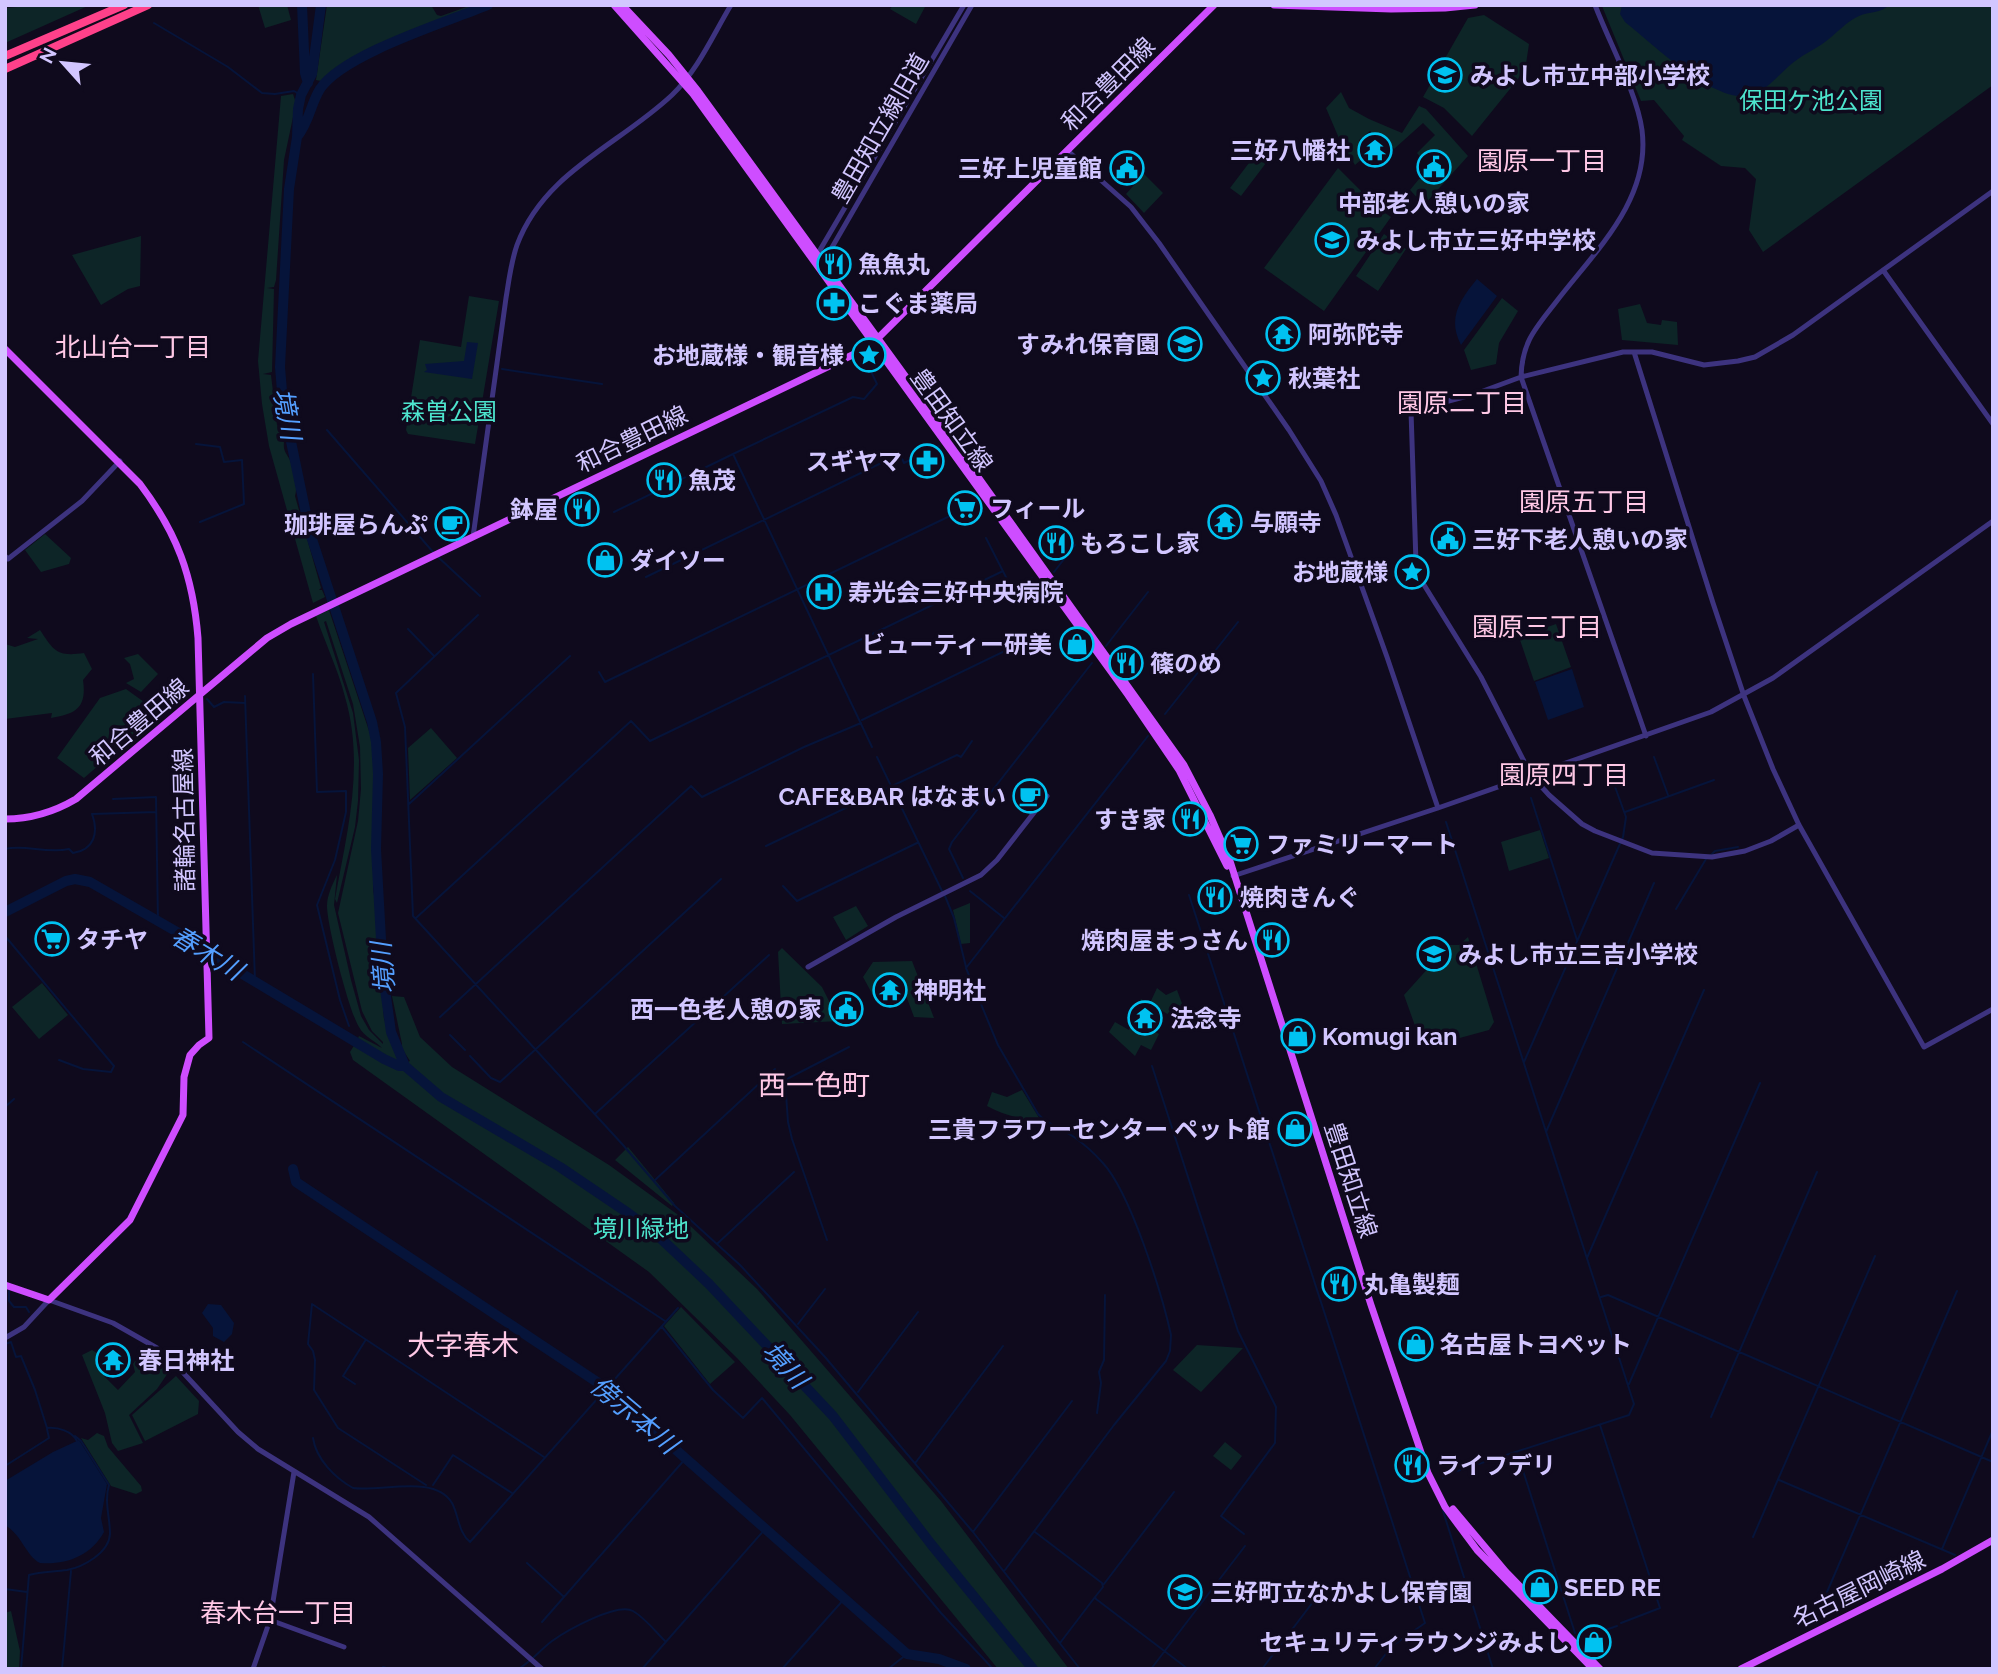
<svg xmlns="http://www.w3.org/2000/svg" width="1998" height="1674" font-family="Raleway,'Noto Sans JP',sans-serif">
<rect width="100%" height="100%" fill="#0f0a1d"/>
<path fill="#0d2527" d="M41,5H90L5,43V8Z
M258,5H287L291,20L265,28Z
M327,5H431L437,15L441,16L472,5L479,6L349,59L321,81L316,80Z
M893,5H926L916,24L890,9Z
M1993,5V85L1763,252L1749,230L1756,179L1745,168L1721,166L1682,140L1684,136L1654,100L1641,101L1602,6Z
M1484,15L1529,44L1526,64L1518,79L1472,136L1444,108L1423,97L1468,18Z
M1341,92L1349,108L1369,119L1402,133L1419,106L1426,109L1468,156L1424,205L1410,190L1419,179L1435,178L1448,158L1441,150L1426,164L1417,153L1435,135L1423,123L1394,149L1384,138L1378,140L1370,131L1359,140L1369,153L1355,165L1341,143L1326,108Z
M293,94L296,103L284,160L276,280L274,287L267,288L274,289L272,372L263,374L271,375L277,425L279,428L282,426C287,433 283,439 284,448C285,454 290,458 291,463C294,474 298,486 295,496L321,588L319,590H322L325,597L313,603L269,446L262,404L258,361L281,96Z
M1255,155L1266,163L1241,196L1230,188Z
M1338,168L1378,208L1391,217L1324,311L1264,268Z
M1144,174L1163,193L1144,213L1126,194Z
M1384,234L1406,249L1378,291L1356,276Z
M141,236L140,286L128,289L101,305L72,255Z
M469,296L499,301L475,444L408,434L406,430L420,340L461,347Z
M1502,298L1518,311L1499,343L1496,364L1471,370L1464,350Z
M1640,304L1647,323L1661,325L1662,320L1677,322L1678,345L1622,340L1618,309Z
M45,534L71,558L69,564L41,572L25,550Z
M329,610L373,743V890L376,905L384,1019L400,1059L396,1063L357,1040L359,1036L382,1048C376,1041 364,1037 359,1027C349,1011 327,925 327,906C327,896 332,885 337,875L334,905L351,980L361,1016L369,1030L383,1044V1042L372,1031L362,1011L338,913L358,821L361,789L360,747L353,704L326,621L324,622L353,713L359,760L358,801L355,827L337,903L335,899C347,832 365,765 345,697C338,669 325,643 316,616Z
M1556,624L1571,667L1534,681L1519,637Z
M40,630C54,651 57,657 84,653L92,669L83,680C87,708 76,714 51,718L52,713L5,719V644L15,647L38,639L27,638Z
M138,654L158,674L141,692L126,683L134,679L130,664L124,658Z
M126,689L144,702L150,721L84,778L57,758L100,698Z
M431,728L457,758L410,800L408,748Z
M1540,830L1549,858L1509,871L1501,842Z
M970,903V943L961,944L953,910Z
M856,906L868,926L846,940L833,917Z
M1468,937L1494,1022L1489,1030L1423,1048L1404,995L1449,945H1459Z
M782,948L822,987L839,1021L782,1024L778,952Z
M912,961L934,1018L914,1017L898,974L878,984L884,993L875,999L863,977L873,962Z
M42,983L68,1015L39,1039L12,1007Z
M1157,988L1166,995L1177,990L1186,1014L1172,1017L1150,1003Z
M392,996L404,997L420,1037L452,1067L609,1165L681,1217L757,1289L941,1501L1069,1669H998L790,1415L737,1358L649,1272L353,1060L350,1052L355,1044L394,1067L410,1061L401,1047L402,1044Z
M1141,999L1148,1003L1138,1023L1159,1034L1151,1050L1141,1045L1135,1056L1109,1032L1115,1022L1129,1030Z
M1022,1090L1041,1121L1054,1130C1032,1119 1008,1118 987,1106L992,1092L1007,1097Z
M628,1147L674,1203L672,1206L615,1160Z
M681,1307L735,1362L710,1384L664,1326Z
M1197,1345L1243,1348L1201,1392L1173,1370Z
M92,1350L110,1361V1366L104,1376L118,1390L135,1372L133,1364L135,1361L145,1366L155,1359L170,1370L157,1389L129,1415L143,1443L118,1451L112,1443L105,1413L82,1355Z
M176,1376L199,1401L198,1414L145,1441L132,1415Z
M97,1433L104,1436L108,1447L141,1486L142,1491L136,1494L111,1486L81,1438L88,1440Z
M1225,1442L1242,1456L1231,1470L1213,1456Z
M11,1611L20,1651L19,1669H5V1613Z"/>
<path fill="#06143a" d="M1622,5H1889C1881,14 1869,11 1859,16C1847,21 1836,34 1825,42C1814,50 1800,56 1789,66C1779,75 1770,86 1757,93C1722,112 1653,44 1625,22L1620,14Z
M1477,279L1497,296L1461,345C1447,318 1460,300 1477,279Z
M467,342L478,343L472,379L424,372L427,370L425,364L464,361Z
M1572,669L1584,707L1548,720L1535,682Z
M208,1304L221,1305L234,1323L232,1334L224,1342L213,1336V1328L202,1313Z
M79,1440L107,1484L101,1518L104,1532C91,1556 66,1565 40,1563C25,1555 23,1536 5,1525V1481L53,1452Z"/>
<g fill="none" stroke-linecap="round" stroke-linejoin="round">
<path stroke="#06143a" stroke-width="2" d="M154,23L228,67L262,93L275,94L294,91L301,95
M865,354V359L877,384L864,399L853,397L733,454L872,747
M502,369L602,384
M327,430L433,552
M196,444L220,447L224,462L242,460L244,504L200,522
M614,512L733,454
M986,538L1011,587L1032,578
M437,556L480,596
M1054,572L1075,545
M646,577L900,454L904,463L939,446
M478,615L396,693L405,727L413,916L623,1145L675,1206L740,1265L825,1357L973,1532L1080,1669
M408,629L434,656
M1106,646L1148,592
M599,672L605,682L952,515
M313,674L317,792L346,791V812L335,860L317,905L340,1000L349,1026
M245,696L255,981
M207,699L214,707L224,702L245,703
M1165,714L1238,622
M862,720L1034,637
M877,757L942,891
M1654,757L1668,795
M1531,798L1577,940
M113,799L156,797L158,923
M409,804L570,656
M1625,812L1714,780
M766,846L957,755L961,757L972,741
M5,849C25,844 46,854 69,849L73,853C94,850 99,833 92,814L156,812
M1710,856L1715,851L1738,847
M963,878L949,849L952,842L1092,663
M783,886L797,901L917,843
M970,891L1004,918
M1189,895L1425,1623L1392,1646L1374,1669
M945,896L954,918L966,967
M1676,909L1706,859
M416,918L631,721L650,741L1003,571
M5,936L114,1066L111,1072L83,1069L59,1060
M440,1017L691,786L702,797L804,747L861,723
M450,1035L465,1050
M243,1042L665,1321
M470,1056L491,1078L500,1082L721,879
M1524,1062L1623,837L1626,817L1610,773
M1152,1066L1238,1331L1276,1407L1275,1443L1221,1516L1244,1534
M5,1107L14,1099
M595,1114L769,955
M1546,1132L1654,883
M655,1180L775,1069
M827,1240L792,1139L788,1122L785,1080L849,1047
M718,1243L794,1172
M1587,1258L1704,990
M9,1291V1301L14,1307H26L29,1312
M1601,1297L1608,1295L1993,1462
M798,1324L825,1289
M662,1327L713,1390L743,1418L762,1398L941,1613L993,1669
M5,1344L11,1342L16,1357L21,1356L35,1390L47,1428C58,1427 72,1431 77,1441
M355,1384L343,1376L365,1341
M1629,1384L1760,1083
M858,1392L918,1312
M1097,1413L1101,1383L1099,1372L1104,1360L1105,1295
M1711,1417L1817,1172
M1600,1425L1660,1608L1621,1623
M313,1438C316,1459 335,1478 353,1488C381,1492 435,1474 452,1503C459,1516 458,1532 470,1542L678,1308
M1517,1452L1575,1633
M916,1462L1003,1346
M5,1466L49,1438L47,1429
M1443,1478L1451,1473L1629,1415L1634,1404L1446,822
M1779,1480L1955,1555
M426,1485L338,1428L314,1390L315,1360L313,1351L308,1344L312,1304L544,1457
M433,1485L453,1455L512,1493
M1443,1511L1493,1669
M973,1532L1072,1401
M1035,1532L1102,1583L1103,1587L1095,1597L1096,1599L1188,1669
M1753,1537L1875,1256
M1942,1549L1993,1430
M527,1563L564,1597
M1005,1570L1114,1425L1166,1361L1170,1351L1171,1335C1162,1294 1130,1191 1102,1162C1094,1153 1084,1144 1074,1137C1062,1129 1048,1125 1038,1114L998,1045L966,968L1148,736
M1104,1584L1174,1492
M5,1589L27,1592
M1827,1592L1957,1291
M542,1622L686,1458
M1582,1638L1617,1626
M1060,1643L1095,1597
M21,1669L29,1575C41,1571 54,1572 67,1570C83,1567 109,1553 110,1534C110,1517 104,1502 109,1485L81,1441L75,1436
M62,1669L71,1571
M383,1669V1667L390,1669
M518,1669C531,1662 540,1650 552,1641C566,1631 617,1602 633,1611C645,1618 655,1631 665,1641
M642,1669L766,1528
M782,1669L845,1598
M888,1669L907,1654
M1151,1669L1245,1546
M1262,1669L1316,1598"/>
<path stroke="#06143a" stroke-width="10" d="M302,5L305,73L308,83
M321,5L312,74L301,95L298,109L297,137L289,189L280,367L283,403L310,533L372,722L376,742L378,774L376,849L383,975L391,1032L405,1066L441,1097L560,1167L628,1213L655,1233L709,1284L833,1416L931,1544L1033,1669
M297,137C310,121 310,105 320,89C343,54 447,22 488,5
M5,912L66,881L75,879L90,882L198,944L214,957L384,1059L399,1066H405
M293,1169L296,1182L606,1388L907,1654L939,1659L966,1669"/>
<path stroke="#3d337f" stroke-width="5" d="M1595,5C1609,42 1637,93 1642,130C1651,200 1595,251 1556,302C1535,329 1522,342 1521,377L1646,736
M1068,151L1131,207L1159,243L1289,430L1321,481L1336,515L1387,657L1438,808
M817,255L964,5
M823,263L972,5
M1883,270L1993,424
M1634,352L1713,603L1744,696L1773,769L1799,825L1924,1047L1993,1009
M473,537L506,298C509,280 511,262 517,245C544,172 619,145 672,95C698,70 713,35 731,5
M5,556L8,559L82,501L120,461
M1799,825L1771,841L1745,851L1712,857L1652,853L1595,831L1582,824L1549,795L1531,775L1481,677L1421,580L1416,563L1411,411L1475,394L1521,377L1623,352H1652L1704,365L1738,361L1755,357L1793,335L1993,191
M1233,876L1438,808L1711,712L1773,678L1993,521
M808,967L896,917L981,875L997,860L1047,796
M5,1338L24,1327L49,1300L113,1323L157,1348L177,1366L238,1432L258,1449L369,1517L542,1669
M270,1620L344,1647
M253,1669L270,1620L294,1472"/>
<path stroke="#ce4dff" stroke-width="7" d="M614,5L693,94L1128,695L1179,770L1227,866
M622,5L669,55L698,91L938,421L1184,765L1210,815L1230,861L1371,1305L1428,1473L1445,1507L1477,1550L1593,1669
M1274,5L1391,9L1445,8L1475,5
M5,349L140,484C177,533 193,576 198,638L209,1038L199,1045L190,1055L184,1077L183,1115L130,1220L49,1300L5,1285
M5,819C31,819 54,812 76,799L242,659L267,638L291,624L869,347L1214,5
M1453,1509L1506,1572L1600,1669
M1741,1669L1942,1569L1993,1540"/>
<path stroke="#ff418a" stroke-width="8" d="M5,56L124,5
M5,69L148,5"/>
</g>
<defs>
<symbol id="school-ring" viewBox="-11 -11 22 22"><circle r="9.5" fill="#0f0a1d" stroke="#00c2f1" stroke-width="1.5"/><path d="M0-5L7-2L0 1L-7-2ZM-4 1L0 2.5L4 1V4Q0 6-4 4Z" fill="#00c2f1"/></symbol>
<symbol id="temple-ring" viewBox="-11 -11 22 22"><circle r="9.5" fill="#0f0a1d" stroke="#00c2f1" stroke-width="1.5"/><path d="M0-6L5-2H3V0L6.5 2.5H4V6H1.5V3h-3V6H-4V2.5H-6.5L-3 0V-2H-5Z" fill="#00c2f1"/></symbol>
<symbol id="civic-ring" viewBox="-11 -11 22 22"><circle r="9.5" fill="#0f0a1d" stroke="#00c2f1" stroke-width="1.5"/><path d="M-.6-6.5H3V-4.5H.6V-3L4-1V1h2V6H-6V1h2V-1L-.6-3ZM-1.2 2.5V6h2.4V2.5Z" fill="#00c2f1"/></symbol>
<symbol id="restaurant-ring" viewBox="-11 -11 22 22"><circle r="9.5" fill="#0f0a1d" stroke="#00c2f1" stroke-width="1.5"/><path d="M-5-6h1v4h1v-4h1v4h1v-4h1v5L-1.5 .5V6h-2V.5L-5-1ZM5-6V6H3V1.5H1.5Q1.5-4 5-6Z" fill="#00c2f1"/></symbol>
<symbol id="pharmacy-ring" viewBox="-11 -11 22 22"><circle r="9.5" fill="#0f0a1d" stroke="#00c2f1" stroke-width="1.5"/><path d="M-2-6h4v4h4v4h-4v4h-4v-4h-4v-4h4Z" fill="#00c2f1"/></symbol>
<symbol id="sight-ring" viewBox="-11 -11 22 22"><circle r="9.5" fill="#0f0a1d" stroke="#00c2f1" stroke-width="1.5"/><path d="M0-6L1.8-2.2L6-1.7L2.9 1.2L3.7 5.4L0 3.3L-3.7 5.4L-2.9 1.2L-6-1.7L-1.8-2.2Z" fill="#00c2f1"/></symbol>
<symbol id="supermarket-ring" viewBox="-11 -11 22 22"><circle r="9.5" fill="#0f0a1d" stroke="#00c2f1" stroke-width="1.5"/><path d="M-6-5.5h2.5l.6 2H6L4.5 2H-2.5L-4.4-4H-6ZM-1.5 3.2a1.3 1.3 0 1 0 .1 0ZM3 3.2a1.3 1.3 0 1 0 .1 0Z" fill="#00c2f1"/></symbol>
<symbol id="cafe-ring" viewBox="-11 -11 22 22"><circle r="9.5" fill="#0f0a1d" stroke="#00c2f1" stroke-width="1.5"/><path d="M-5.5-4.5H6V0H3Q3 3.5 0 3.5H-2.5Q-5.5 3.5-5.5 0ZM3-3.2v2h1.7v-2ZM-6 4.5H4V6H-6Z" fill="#00c2f1"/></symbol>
<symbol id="shop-ring" viewBox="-11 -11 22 22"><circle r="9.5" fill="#0f0a1d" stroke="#00c2f1" stroke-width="1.5"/><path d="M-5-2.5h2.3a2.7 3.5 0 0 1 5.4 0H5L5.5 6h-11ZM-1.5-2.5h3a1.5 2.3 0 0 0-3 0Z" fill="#00c2f1"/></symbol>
<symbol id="hospital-ring" viewBox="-11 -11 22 22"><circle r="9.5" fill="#0f0a1d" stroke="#00c2f1" stroke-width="1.5"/><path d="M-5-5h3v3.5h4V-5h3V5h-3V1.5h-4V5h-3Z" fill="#00c2f1"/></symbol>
</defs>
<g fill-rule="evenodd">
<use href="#school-ring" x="1426" y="56" width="38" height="38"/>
<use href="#temple-ring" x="1356" y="131" width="38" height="38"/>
<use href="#civic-ring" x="1415" y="148" width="38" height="38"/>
<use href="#civic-ring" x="1108" y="149" width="38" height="38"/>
<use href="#school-ring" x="1313" y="221" width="38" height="38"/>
<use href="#restaurant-ring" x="815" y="245" width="38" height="38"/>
<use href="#pharmacy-ring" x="815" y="284" width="38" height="38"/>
<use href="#temple-ring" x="1264" y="315" width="38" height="38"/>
<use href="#school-ring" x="1166" y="325" width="38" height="38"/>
<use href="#sight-ring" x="850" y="336" width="38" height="38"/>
<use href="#sight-ring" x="1244" y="359" width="38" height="38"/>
<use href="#pharmacy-ring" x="908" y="442" width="38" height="38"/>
<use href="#restaurant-ring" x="645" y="461" width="38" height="38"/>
<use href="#supermarket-ring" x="946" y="489" width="38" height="38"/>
<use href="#restaurant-ring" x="563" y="490" width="38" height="38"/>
<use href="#temple-ring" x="1206" y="503" width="38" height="38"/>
<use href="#cafe-ring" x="433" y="505" width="38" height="38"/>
<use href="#civic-ring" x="1429" y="520" width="38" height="38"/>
<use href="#restaurant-ring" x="1037" y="524" width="38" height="38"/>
<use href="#shop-ring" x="586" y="541" width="38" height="38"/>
<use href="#sight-ring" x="1393" y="553" width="38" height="38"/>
<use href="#hospital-ring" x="805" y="573" width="38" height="38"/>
<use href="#shop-ring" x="1058" y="625" width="38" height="38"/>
<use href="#restaurant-ring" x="1107" y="644" width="38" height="38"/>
<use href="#cafe-ring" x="1011" y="777" width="38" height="38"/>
<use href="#restaurant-ring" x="1171" y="800" width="38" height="38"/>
<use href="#supermarket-ring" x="1222" y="825" width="38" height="38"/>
<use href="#restaurant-ring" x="1196" y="878" width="38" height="38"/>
<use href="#supermarket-ring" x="33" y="920" width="38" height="38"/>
<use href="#restaurant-ring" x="1253" y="921" width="38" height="38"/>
<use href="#school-ring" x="1415" y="935" width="38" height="38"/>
<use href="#temple-ring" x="871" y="971" width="38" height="38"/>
<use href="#civic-ring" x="827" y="990" width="38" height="38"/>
<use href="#temple-ring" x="1126" y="999" width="38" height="38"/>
<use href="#shop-ring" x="1279" y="1017" width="38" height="38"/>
<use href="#shop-ring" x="1276" y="1110" width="38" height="38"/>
<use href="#restaurant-ring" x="1320" y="1265" width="38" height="38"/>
<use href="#shop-ring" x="1397" y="1325" width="38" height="38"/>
<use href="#temple-ring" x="94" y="1341" width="38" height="38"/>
<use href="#restaurant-ring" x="1393" y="1446" width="38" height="38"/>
<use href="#shop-ring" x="1521" y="1568" width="38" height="38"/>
<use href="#school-ring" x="1166" y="1573" width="38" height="38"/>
<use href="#shop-ring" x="1575" y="1623" width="38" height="38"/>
</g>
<g text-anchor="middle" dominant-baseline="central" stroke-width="7" stroke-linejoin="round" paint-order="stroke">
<g font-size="24" font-weight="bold" fill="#d2c6ff" stroke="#0f0a1d" text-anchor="start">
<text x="1470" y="75">みよし市立中部小学校</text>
<text x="1350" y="150" text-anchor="end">三好八幡社</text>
<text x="1102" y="168" text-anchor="end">三好上児童館</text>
<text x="1434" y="203" text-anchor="middle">中部老人憩いの家</text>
<text x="1356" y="240">みよし市立三好中学校</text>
<text x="858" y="264">魚魚丸</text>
<text x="858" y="303">こぐま薬局</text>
<text x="1308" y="334">阿弥陀寺</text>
<text x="1160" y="344" text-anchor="end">すみれ保育園</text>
<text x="844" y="355" text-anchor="end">お地蔵様・観音様</text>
<text x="1288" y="378">秋葉社</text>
<text x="902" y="461" text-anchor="end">スギヤマ</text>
<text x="688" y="480">魚茂</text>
<text x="990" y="508">フィール</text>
<text x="558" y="509" text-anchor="end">鉢屋</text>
<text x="1250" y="522">与願寺</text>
<text x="428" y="524" text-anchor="end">珈琲屋らんぷ</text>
<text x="1472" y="539">三好下老人憩いの家</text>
<text x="1080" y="543">もろこし家</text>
<text x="630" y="560">ダイソー</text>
<text x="1388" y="572" text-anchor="end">お地蔵様</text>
<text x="848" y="592">寿光会三好中央病院</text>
<text x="1052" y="644" text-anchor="end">ビューティー研美</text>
<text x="1150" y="663">篠のめ</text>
<text x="1006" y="796" text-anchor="end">CAFE&amp;BAR はなまい</text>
<text x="1166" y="819" text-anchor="end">すき家</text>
<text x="1266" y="844">ファミリーマート</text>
<text x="1240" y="897">焼肉きんぐ</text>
<text x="76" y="939">タチヤ</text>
<text x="1248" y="940" text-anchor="end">焼肉屋まっさん</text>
<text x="1458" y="954">みよし市立三吉小学校</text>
<text x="914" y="990">神明社</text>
<text x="822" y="1009" text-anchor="end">西一色老人憩の家</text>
<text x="1170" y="1018">法念寺</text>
<text x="1322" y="1036">Komugi kan</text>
<text x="1270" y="1129" text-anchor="end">三貴フラワーセンター ペット館</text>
<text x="1364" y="1284">丸亀製麺</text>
<text x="1440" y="1344">名古屋トヨペット</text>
<text x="138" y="1360">春日神社</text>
<text x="1436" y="1465">ライフデリ</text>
<text x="1564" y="1587">SEED RE</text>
<text x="1210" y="1592">三好町立なかよし保育園</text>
<text x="1570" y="1642" text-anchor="end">セキュリティラウンジみよし</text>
</g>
<g font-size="24" fill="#d2c6ff" stroke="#0f0a1d">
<text transform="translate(1108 84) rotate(-45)">和合豊田線</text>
<text transform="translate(880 128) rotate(-60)">豊田知立線旧道</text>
<text transform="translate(952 420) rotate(54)">豊田知立線</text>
<text transform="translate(632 439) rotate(-26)">和合豊田線</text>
<text transform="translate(139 722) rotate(-40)">和合豊田線</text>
<text transform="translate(184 820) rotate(-91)">諸輪名古屋線</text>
<text transform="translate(1351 1180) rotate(72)">豊田知立線</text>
<text transform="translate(1859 1589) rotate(-26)">名古屋岡崎線</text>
</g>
<g font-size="24" fill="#4de4cd" stroke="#0f0a1d">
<text x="1811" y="100">保田ケ池公園</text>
<text x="449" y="411">森曽公園</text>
<text x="641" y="1228">境川緑地</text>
</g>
<g font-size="26" fill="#ffc8e6" stroke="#0f0a1d">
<text x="1542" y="161">園原一丁目</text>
<text x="133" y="347">北山台一丁目</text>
<text x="1462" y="403">園原二丁目</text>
<text x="1584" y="502">園原五丁目</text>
<text x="1537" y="627">園原三丁目</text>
<text x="1564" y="775">園原四丁目</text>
<text x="278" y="1613">春木台一丁目</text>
</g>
<g font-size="26" font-style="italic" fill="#549fff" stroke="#0f0a1d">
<text transform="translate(287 414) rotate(80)">境川</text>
<text transform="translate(207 953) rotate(31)">春木川</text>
<text transform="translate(383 968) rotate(-95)">境川</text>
<text transform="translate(785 1365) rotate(47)">境川</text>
<text transform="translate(634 1415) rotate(40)">傍示本川</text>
</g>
<g font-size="28" fill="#ffc8e6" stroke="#0f0a1d">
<text x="814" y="1085">西一色町</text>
<text x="463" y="1345">大字春木</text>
</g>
</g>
<rect width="1998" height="1674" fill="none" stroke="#d2c6ff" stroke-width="14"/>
<g transform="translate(63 63) rotate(297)" stroke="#0f0a1d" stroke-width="5" paint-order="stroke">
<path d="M0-5L12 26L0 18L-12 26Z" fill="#d2c6ff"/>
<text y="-10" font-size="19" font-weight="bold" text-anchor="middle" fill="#d2c6ff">N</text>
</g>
</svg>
